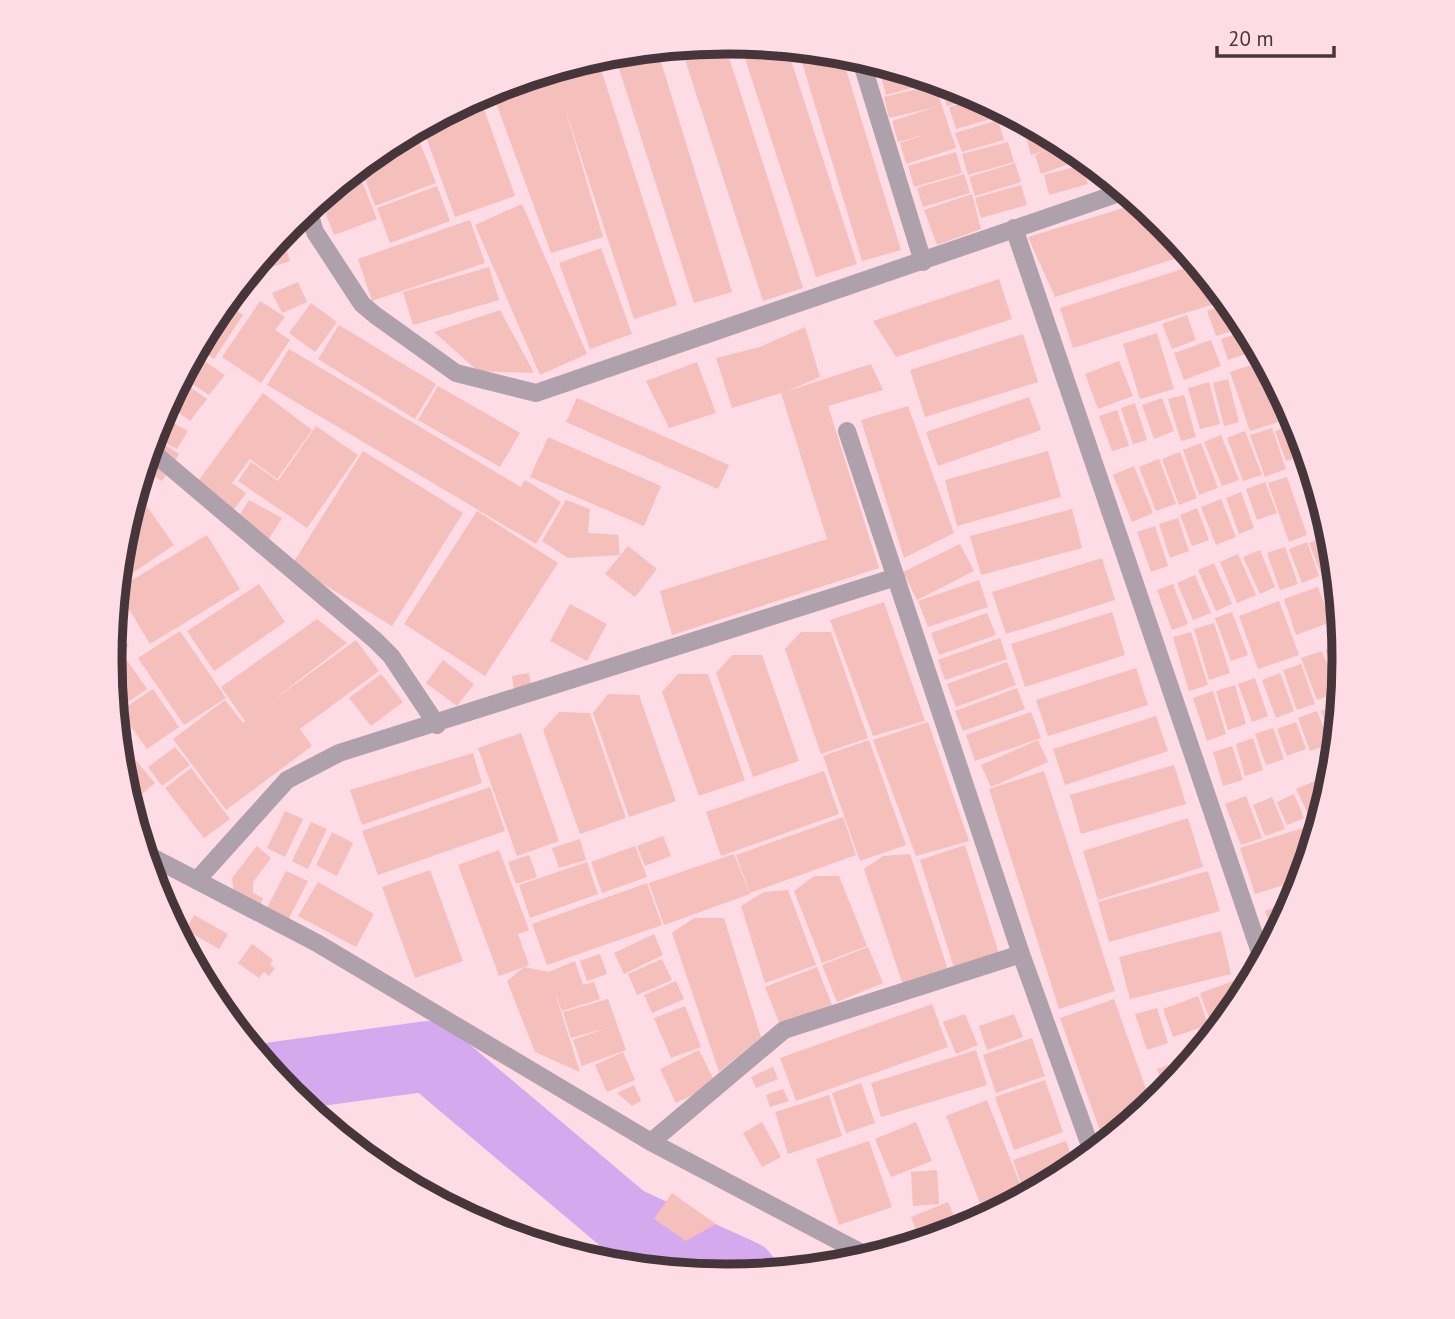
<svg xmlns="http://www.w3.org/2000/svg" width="1455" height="1319" font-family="'PT Sans',sans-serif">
<rect width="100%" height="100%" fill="#fddce5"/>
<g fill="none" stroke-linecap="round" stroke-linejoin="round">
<path stroke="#d4a9ee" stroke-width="70" d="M275,1077L429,1056L625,1221L743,1275"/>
</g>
<path fill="#f5bfbc" d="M724,42L803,288L763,301L681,47Z
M740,43L787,48L857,264L816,277Z
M657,49L732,292L694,303L614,53Z
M798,49L841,53L901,250L862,261Z
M597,57L677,305L634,319L564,105L603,237L551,253L491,89Z
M872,61L877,63L897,69L877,76Z
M902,70L932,79L933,82L886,95L881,76Z
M935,85L956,148L906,164L900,143L927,134L898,142L892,121L936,107L889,118L884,97Z
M954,86L964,89L978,97L947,106L942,90Z
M479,95L515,196L455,217L422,126Z
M980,98L999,108L1001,116L956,129L949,107Z
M1014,116L1039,129L1021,135Z
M998,120L1004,140L962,152L955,133Z
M415,130L436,183L375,206L360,166L385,146Z
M1044,132L1072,147L1077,161L1041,174L1035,155L1047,150L1031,155L1026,137Z
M1008,142L1014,162L968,175L962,154Z
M956,152L962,173L914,187L908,166Z
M1088,160L1101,171L1111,179L1095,184Z
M1015,163L1021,182L975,196L969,177Z
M1082,165L1088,184L1049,195L1044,175Z
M357,169L377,219L334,235L320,199Z
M964,174L970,193L923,207L917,188Z
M1021,185L1027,205L981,218L975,198Z
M437,186L450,221L390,243L377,208Z
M972,194L981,229L937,245L924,210Z
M1140,203L1164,223L1190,254L1055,297L1028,237Z
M522,204L587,354L540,375L475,225Z
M470,220L485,263L372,301L358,259Z
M282,234L290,261L263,270L260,260Z
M601,248L632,334L590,349L559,263Z
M1198,264L1227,300L1073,348L1060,308Z
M489,267L499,300L413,325L403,292Z
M999,279L1012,319L896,357L873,321Z
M298,282L307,302L282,313L272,293Z
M260,301L285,317L275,330L290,340L261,383L222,357Z
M225,303L243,315L214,359L197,348Z
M311,303L337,322L315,352L289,333Z
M1226,304L1235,330L1216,336L1207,311Z
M500,310L534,373L478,371L434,332Z
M1187,315L1196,340L1172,349L1162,324Z
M339,325L436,384L415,419L318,359Z
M1246,326L1256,344L1246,346L1242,327Z
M805,327L820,377L785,392L871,364L883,390L828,406L879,568L672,635L660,591L827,539L781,393L732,408L716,358L760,347Z
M1157,333L1174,389L1140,399L1123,344Z
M1239,333L1246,354L1228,360L1221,339Z
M1023,334L1038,382L925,417L910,370Z
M1211,340L1221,366L1184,380L1174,353Z
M289,349L521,487L525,480L561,502L536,544L267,385Z
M194,354L225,375L209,395L182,377Z
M1119,361L1133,396L1098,409L1085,374Z
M1264,361L1284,420L1250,431L1230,372Z
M697,362L716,413L669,428L646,381Z
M1228,379L1239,422L1224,426L1213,383Z
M180,380L207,399L190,421L167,404Z
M1209,382L1220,424L1200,429L1188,388Z
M438,386L520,433L500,467L418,420Z
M263,393L312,430L277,479L250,459L232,483L246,493L227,519L190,492Z
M1184,395L1196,437L1181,441L1168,399Z
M1029,397L1041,430L938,466L926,432Z
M577,398L729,465L718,489L566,422Z
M1162,398L1174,431L1154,439L1142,405Z
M1135,403L1147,440L1133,444L1121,408Z
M908,406L954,533L904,558L861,420Z
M1117,410L1129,446L1112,451L1099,416Z
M161,416L188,431L177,449L153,436Z
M316,426L358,455L307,528L238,481L251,462L278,481Z
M1299,426L1309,460L1302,462L1291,428Z
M1288,427L1299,457L1286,461L1275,431Z
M1272,428L1286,469L1265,477L1250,435Z
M1245,431L1262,475L1243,481L1227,438Z
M1221,435L1239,480L1222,486L1204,442Z
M153,437L179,454L162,481L143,469Z
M548,437L661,486L644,526L530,477Z
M1201,443L1218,488L1199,495L1183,450Z
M363,451L463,513L392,626L292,565Z
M1048,451L1061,497L957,526L945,480Z
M1180,452L1197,498L1179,505L1162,459Z
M1159,459L1176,504L1156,511L1139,467Z
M1134,466L1153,513L1132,522L1113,475Z
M1287,477L1307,535L1289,542L1268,483Z
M1265,482L1277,513L1257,520L1246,489Z
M136,491L174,545L118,583L122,539Z
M1241,492L1254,528L1239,534L1226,498Z
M1221,499L1236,537L1216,545L1201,507Z
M249,500L282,518L263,548L231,529Z
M566,500L590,509L588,533L618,535L620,555L568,558L542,541Z
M1197,508L1209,540L1192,546L1180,515Z
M1072,509L1082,548L981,575L970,536Z
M477,511L558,563L485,676L404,624Z
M1178,518L1189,551L1170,558L1159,524Z
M1155,526L1168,566L1151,572L1137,532Z
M1332,534L1337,576L1324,581L1309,543Z
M207,535L240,589L150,644L117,589Z
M1307,542L1319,576L1302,583L1289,549Z
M960,544L974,571L917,600L903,572Z
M628,546L657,569L635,597L605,574Z
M1285,547L1298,584L1280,590L1267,553Z
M1260,550L1275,587L1260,594L1243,557Z
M1238,554L1256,595L1237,603L1220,562Z
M1102,558L1115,600L1006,634L992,592Z
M1214,563L1232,604L1216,611L1198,570Z
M1195,575L1211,613L1193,620L1177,583Z
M979,580L988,607L928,627L918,601Z
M259,584L285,622L214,671L187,631Z
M1173,584L1188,624L1172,630L1157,590Z
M1338,585L1342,631H1341L1325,590Z
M1318,587L1331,622L1296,635L1284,599Z
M1279,601L1299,655L1258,669L1239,616Z
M884,602L925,721L873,736L830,620Z
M570,604L607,624L587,661L550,641Z
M1112,612L1125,655L1025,687L1011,644Z
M1232,612L1248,655L1231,661L1215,618Z
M987,613L996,635L939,655L931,633Z
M317,619L347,643L268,704L356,640L379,671L300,729L312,746L226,810L173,739L225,700L243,723L245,721L221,687Z
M1214,623L1230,673L1209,680L1194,629Z
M113,624L129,646L110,659Z
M180,631L226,698L184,725L138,658Z
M801,632H831L868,738L821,754L785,649Z
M1191,632L1208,685L1189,691L1173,637Z
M1000,638L1007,659L945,680L938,660Z
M1339,645L1345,660L1342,693L1325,650Z
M1322,651L1338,692L1317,700L1301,658Z
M732,655H762L799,761L753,777L716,673Z
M124,656L147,689L122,706L113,694L111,666Z
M443,660L474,684L457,706L426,683Z
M1007,662L1016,685L956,707L947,684Z
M1301,664L1315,704L1297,710L1283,670Z
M1136,668L1148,705L1048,736L1036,700Z
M529,673L531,686L514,689L512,676Z
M1280,673L1294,711L1276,718L1262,680Z
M381,674L403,702L371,726L349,698Z
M678,674H708L745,780L699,796L662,692Z
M1255,678L1268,716L1252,722L1238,684Z
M1235,685L1246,724L1228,730L1216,691Z
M1017,688L1025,709L963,731L955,711Z
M153,689L179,727L147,749L120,711Z
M1213,691L1226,734L1207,741L1193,698Z
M608,694L639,695L676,801L629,817L593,713Z
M1338,705L1337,737L1332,739L1321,711Z
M1317,711L1330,744L1310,751L1298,718Z
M559,712L590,713L626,818L580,834L543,730Z
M1031,712L1041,738L975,761L966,735Z
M1156,716L1168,751L1065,785L1053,749Z
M928,722L969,841L916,856L873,740Z
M1296,722L1306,749L1287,756L1277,729Z
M1273,728L1284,759L1266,765L1255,734Z
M521,733L559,841L517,856L478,748Z
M1253,738L1263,770L1245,776L1236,744Z
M869,740L906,845L860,861L823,756Z
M1038,740L1048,762L991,787L981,765Z
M1232,746L1243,780L1223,786L1213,752Z
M175,747L190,765L162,786L148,767Z
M473,753L482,783L362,825L350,790Z
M132,756L155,783L129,805L120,765Z
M1174,765L1186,804L1081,834L1070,795Z
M191,768L230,819L204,838L165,788Z
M1334,770L1333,780L1327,801L1317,777Z
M824,771L839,814L721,856L706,812Z
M1044,771L1115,991L1059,1009L989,789Z
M1315,781L1326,805L1323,812L1310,818L1296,789Z
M490,787L505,831L378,875L362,831Z
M1294,794L1304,818L1287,825L1277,802Z
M1246,796L1262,838L1241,845L1225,804Z
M1272,797L1285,829L1265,836L1253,805Z
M285,811L303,819L285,857L267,848Z
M843,817L856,855L750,893L736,855Z
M1188,818L1203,867L1098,900L1083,851Z
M311,822L327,829L308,869L292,861Z
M1306,827L1313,847L1303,879L1255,894L1240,848Z
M332,832L353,843L337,876L316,865Z
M663,836L671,856L645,866L637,846Z
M580,839L586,860L559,868L552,848Z
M965,845L999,954L954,968L920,860Z
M257,846L271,858L253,882V893L263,898L260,905L234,894L232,878Z
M635,846L647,877L602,893L591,862Z
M499,850L529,930L518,934L529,965L499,976L458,865Z
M734,854L750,894L664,925L649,883Z
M910,854L948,970L903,985L864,869L883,856Z
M529,855L537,877L516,884L508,862Z
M587,862L598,894L530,918L519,885Z
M430,870L463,961L415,978L382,887Z
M286,871L308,881L288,920L266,910Z
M1208,871L1220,911L1109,942L1098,902Z
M814,876H839L867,946L822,963L794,891Z
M318,882L374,914L356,947L298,916Z
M647,883L662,925L547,965L532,924Z
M788,890L816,965L765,983L741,906L764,892Z
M1285,903L1288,914L1275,938L1265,911Z
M194,915L228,934L219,949L186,930Z
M694,918H724L761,1037L719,1072L672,933Z
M1221,931L1231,974L1130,999L1119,957Z
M654,934L663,955L624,974L614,953Z
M252,944L273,960L270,965L275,968L269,976L264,972L259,978L238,963Z
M868,947L883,983L837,1002L822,965Z
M600,954L607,974L587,981L580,961Z
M662,959L672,980L637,995L628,974Z
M575,961L583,985L594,982L600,999L562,1011L555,993L580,1072L535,1052L507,981L524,967L549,972Z
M817,967L832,1005L780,1025L765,987Z
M1242,978L1247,991L1241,1003L1236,1008L1209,1018L1200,993Z
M676,981L684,999L652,1013L644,995Z
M1198,996L1208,1025L1173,1037L1163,1009Z
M608,999L626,1050L582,1066L573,1040L606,1028L571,1038L563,1012Z
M1114,999L1152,1106L1105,1145L1060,1018Z
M932,1004L948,1047L796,1101L780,1058Z
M685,1006L701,1047L671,1058L654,1018Z
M1157,1008L1168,1043L1147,1050L1135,1014Z
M965,1014L978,1045L956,1054L943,1022Z
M1014,1014L1023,1037L987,1050L979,1026Z
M1032,1038L1045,1076L996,1093L983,1055Z
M699,1050L716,1084L676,1103L660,1069Z
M976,1050L987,1085L881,1117L871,1083Z
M623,1052L635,1080L607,1092L595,1065Z
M1198,1055L1166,1094L1157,1069Z
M773,1067L778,1079L756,1088L751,1077Z
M1045,1080L1063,1132L1014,1150L995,1097Z
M861,1083L875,1123L846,1133L832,1093Z
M634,1085L641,1101L632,1106L617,1093Z
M783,1089L789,1101L770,1107L766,1095Z
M829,1095L842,1136L788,1154L775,1112Z
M987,1100L1025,1197L986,1218L946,1116Z
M762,1122L781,1157L762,1167L743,1133Z
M916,1122L932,1161L891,1177L875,1139Z
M869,1141L892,1207L839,1225L816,1159Z
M1066,1141L1076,1169L1026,1197L1013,1160Z
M937,1170L939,1204L913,1206L911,1172Z
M672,1193L716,1224L686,1241L654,1219Z
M948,1202L960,1231L921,1243L911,1217Z"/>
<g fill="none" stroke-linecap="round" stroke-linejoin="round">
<path stroke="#afa1ab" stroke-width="18" d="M860,57L923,262
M308,209L315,232L362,304L375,315L456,373L536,393L1125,191
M1014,228L1263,961
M847,431L1021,954L1093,1154
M149,449L375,640L391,656L437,725
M144,853L317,943L651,1142L871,1258
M197,880L287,780L339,753L896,577
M651,1142L784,1030L1021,954"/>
</g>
<path d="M0 0H1455V1319H0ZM122 659a605 605 0 1 1 1210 0a605 605 0 1 1-1210 0Z" fill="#fddce5" fill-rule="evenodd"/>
<path fill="none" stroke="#46363b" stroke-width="9" d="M122 659a605 605 0 1 1 1210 0a605 605 0 1 1-1210 0Z"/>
<path d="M1217 46v10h117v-10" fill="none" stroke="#46363b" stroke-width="3.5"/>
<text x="1228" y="46" font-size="21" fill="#46363b" stroke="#fddce5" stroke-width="5" paint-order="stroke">20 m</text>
</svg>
